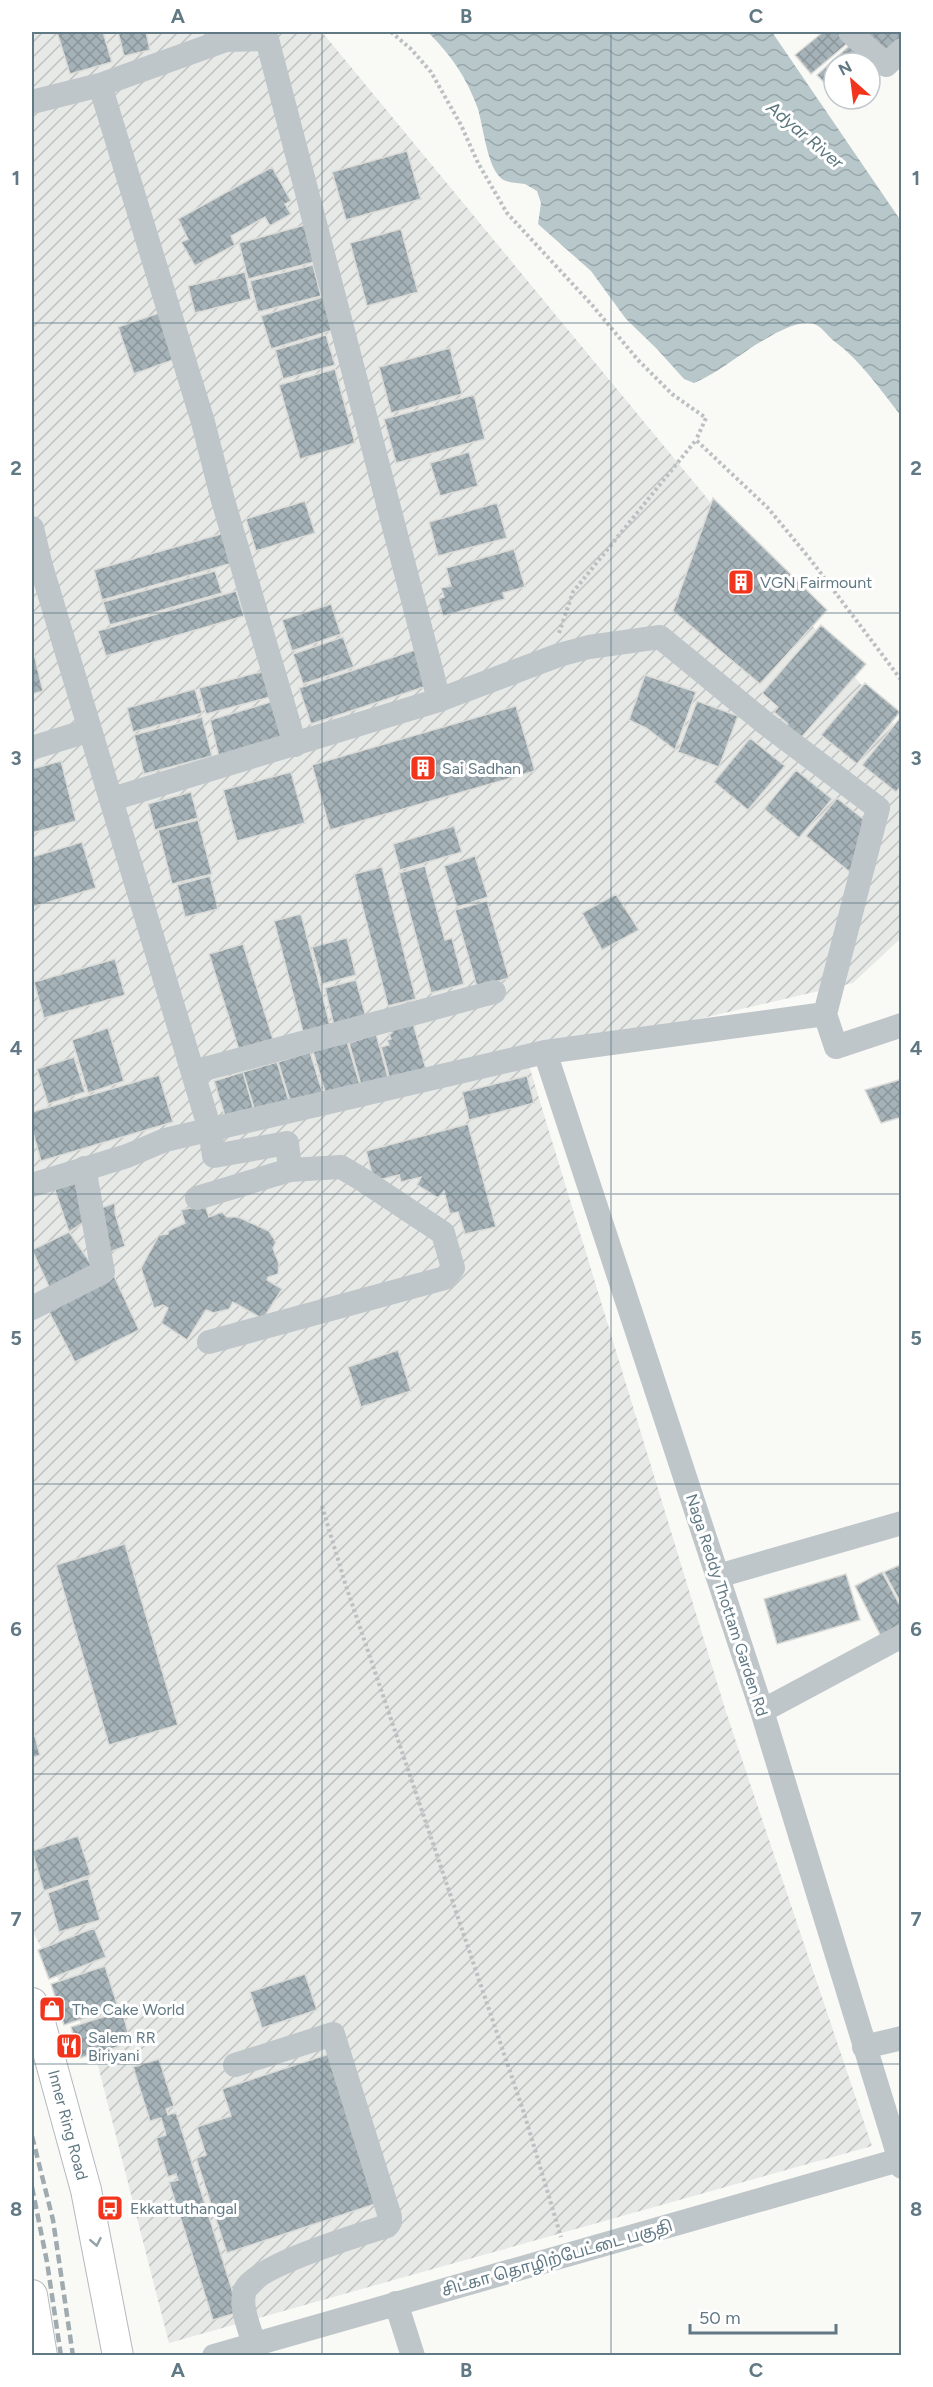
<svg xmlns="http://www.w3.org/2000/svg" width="933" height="2387" font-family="Figtree,'Noto Sans Tamil',sans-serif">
<defs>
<pattern id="industrial-furrows" width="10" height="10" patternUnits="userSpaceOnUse" patternTransform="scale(1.5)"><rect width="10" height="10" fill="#e7e9e7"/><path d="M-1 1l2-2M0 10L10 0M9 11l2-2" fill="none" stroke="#bfc2c1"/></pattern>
<pattern id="water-waves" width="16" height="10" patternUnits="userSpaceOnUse" patternTransform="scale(1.5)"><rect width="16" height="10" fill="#b7c7ca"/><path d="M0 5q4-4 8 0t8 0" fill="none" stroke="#98a6aa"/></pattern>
<pattern id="building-cross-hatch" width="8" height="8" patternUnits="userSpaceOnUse" patternTransform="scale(1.5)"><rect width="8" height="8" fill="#a5b2b7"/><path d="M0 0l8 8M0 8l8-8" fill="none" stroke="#8a969a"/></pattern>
</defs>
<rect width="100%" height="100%" fill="#f9f9f6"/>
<path fill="url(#industrial-furrows)" d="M32,32H322L901,733V938L853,983L527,1059L726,1712L872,2146L169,2343L93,2046L32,1930Z"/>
<path fill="url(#water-waves)" d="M428,32H772L901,221V416C880,389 861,361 834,341C824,333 820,321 803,323C794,324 777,332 769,337C743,351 722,371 694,383L684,379L657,349L626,319L591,271L538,224L541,203L537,191C533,189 529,186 525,184C516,182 505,184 499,176C487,163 483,126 478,109C467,78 451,55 428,32Z"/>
<path fill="url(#building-cross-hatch)" stroke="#dbdbd8" stroke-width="1.5" d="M57,32H103L112,62L70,74Z
M118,32H146L150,50L124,56Z
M823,32H840L849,42L811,74L795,55Z
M863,32H902V38L881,58Z
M850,45L867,63H834V93L817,75Z
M407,151L421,199L346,220L332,172Z
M272,167L291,201L285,204L291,214L270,226L265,217L231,236L235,245L195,266L181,242L188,239L178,219Z
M305,225L314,262L248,279L239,243Z
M401,229L418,292L367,306L350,243Z
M313,265L321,296L258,312L250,281Z
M245,272L251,299L195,313L188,286Z
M323,297L333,330L271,349L261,316Z
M165,311L181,357L134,374L118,327Z
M326,335L335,365L283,379L275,350Z
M450,348L462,394L391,413L379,367Z
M335,369L355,443L300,459L279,385Z
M474,395L485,439L396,463L384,419Z
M469,452L478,486L440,496L430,463Z
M713,498L827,610L760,684L673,611Z
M305,501L315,533L256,551L246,519Z
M497,503L507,538L438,556L429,522Z
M228,532L236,562L102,600L94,570Z
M514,549L525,587L503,593L505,599L443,616L438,599L444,597L441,588L451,586L446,568Z
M215,571L222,593L110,625L103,602Z
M236,591L244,616L106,656L98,631Z
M331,604L341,634L292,651L282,620Z
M821,625L866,664L800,739L786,726L788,724L774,712L778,707L762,693Z
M343,637L354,667L303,684L293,654Z
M32,646L43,691L32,694Z
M421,648L433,684L311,724L299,688Z
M264,671L270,697L206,714L199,688Z
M645,675L696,692L675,750L646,728L629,720Z
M865,683L900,712L857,764L821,735Z
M195,689L202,713L133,732L127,708Z
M274,701L295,745L219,757L210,720Z
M697,701L738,716L719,767L678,752Z
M516,706L535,771L330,830L312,765Z
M202,717L212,756L144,774L134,735Z
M900,718L902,785L896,792L862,765Z
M750,738L785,766L748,810L714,782Z
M61,761L76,821L32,833V769Z
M796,770L832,799L799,838L764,809Z
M291,772L305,823L237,841L223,790Z
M191,792L198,818L155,830L148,804Z
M837,798L872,826L851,873L806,836Z
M198,820L212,874L172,884L158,830Z
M454,826L462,852L400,870L393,844Z
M82,842L96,888L32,907V857Z
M475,856L488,897L457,907L444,866Z
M425,866L445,940L452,938L464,984L431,993L399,873Z
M382,867L416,999L388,1006L354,874Z
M210,876L218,909L185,917L177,885Z
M616,894L639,930L602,950L582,913Z
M487,901L509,978L477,987L455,910Z
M301,914L331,1029L304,1036L274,921Z
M347,938L356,975L322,984L312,947Z
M243,944L273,1039L239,1050L209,954Z
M115,959L125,995L44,1018L34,982Z
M356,980L366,1017L334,1026L325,988Z
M413,1023L426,1069L390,1080L381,1047L389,1045L387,1040L391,1039L389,1034L392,1033L391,1029Z
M108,1028L124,1081L88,1093L72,1040Z
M376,1034L388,1077L361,1085L349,1043Z
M346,1038L360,1085L326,1095L312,1048Z
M310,1052L323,1094L291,1104L278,1062Z
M74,1057L85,1092L48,1104L37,1069Z
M277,1062L290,1104L256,1114L243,1072Z
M243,1072L255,1114L227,1122L214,1081Z
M159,1075L173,1122L41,1161L32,1129V1112Z
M527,1076L534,1103L469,1120L462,1092Z
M902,1079V1117L881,1123L865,1090Z
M468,1124L496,1227L465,1234L458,1212L450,1214L444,1191L438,1198L417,1185L421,1177L401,1182L399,1175L374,1181L366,1151Z
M76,1178L89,1219L69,1232L53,1184Z
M115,1203V1213L125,1246L108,1253L98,1209Z
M205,1205L209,1217L222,1212L227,1217H238L269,1231L276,1242L273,1248L279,1264L278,1274L268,1277L267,1280L282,1289L263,1319L233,1302L229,1309L214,1313L206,1310L187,1340L161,1323L168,1308L163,1305L154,1308L141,1268L159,1235L168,1234V1231L185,1223L181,1210Z
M69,1232L94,1268L52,1293L32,1250Z
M114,1276L139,1330L75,1362L49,1312L84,1290Z
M398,1350L411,1391L361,1407L348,1367Z
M125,1544L178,1725L109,1745L56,1565Z
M902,1564V1605L884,1572Z
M882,1572L902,1609V1633L884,1642L855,1586Z
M846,1574L860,1620L777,1644L764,1599Z
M32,1726L40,1755L32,1758Z
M78,1836L91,1875L44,1891L32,1851Z
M88,1878L100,1920L59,1932L48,1893Z
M94,1928L106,1957L49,1979L38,1950Z
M105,1966L118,2007L64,2025L51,1984Z
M305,1974L317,2010L262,2028L250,1992Z
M122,2011L131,2043L80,2058L71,2027Z
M329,2054L378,2203L227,2253L196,2158L206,2155L197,2127L231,2116L222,2089Z
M159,2059L174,2106L166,2109L168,2115L176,2112L239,2312L213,2320L169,2182L178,2180L176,2174L168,2177L156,2138L166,2135L161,2118L150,2121L133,2067Z"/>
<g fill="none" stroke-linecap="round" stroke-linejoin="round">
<defs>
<path id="major" d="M32,2003L39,2019L86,2190L118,2356
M32,2295L42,2356"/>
</defs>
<use href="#major" stroke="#b3babe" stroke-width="32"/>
<path stroke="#bcc0c3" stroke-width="4" stroke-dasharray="3 3" stroke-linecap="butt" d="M391,32L411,49L431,72L461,125L478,163L507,213L592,305L638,360L672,394L706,418L696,440
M559,633L573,592L696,440L768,508L810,559L902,681
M322,1506L346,1586L524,2113L561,2237"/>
<path stroke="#bfc6c9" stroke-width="24" d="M850,32L886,65L902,50
M32,102L100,85
M32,528L41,566L210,1130L214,1156L287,1143L290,1170L341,1167L363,1180L443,1233L453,1268L445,1278L209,1342
M295,745L222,497L203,422L100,85L226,40L267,39L439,700
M32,748L90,730
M825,1014L836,1047L902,1025
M545,1052L762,1711L902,2167
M193,1072L494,992
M32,1185L127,1156L165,1140L545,1052L825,1014L878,808L765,723L660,637L589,647L559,655L439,700L112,799
M197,1198L290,1170
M32,1308L103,1272L84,1168
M718,1576L902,1523
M762,1711L902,1636
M864,2047L902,2038
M235,2065L333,2034L390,2217V2222L387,2226C359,2235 256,2265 245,2290C239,2306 250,2329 254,2344
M396,2303L413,2356
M214,2356L899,2160"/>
<use href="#major" stroke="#fff" stroke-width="30"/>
<path stroke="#a0abb0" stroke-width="4.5" stroke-dasharray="9 4.5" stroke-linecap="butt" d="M32,2136L53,2220L73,2356
M32,2187L47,2262L61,2356"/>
</g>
<defs><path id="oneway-chevron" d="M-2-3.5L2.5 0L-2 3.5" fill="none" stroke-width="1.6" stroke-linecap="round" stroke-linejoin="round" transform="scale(1.5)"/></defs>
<use stroke="#90a1a9" href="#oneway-chevron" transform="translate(96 2242) rotate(79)"/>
<path fill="none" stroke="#617984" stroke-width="1.5" stroke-opacity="0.55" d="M322,32V2356M611,32V2356M32,323H902M32,613H902M32,903H902M32,1194H902M32,1484H902M32,1774H902M32,2064H902"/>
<defs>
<symbol id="building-square" viewBox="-11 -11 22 22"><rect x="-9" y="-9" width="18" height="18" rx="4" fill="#f3341d" stroke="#fff"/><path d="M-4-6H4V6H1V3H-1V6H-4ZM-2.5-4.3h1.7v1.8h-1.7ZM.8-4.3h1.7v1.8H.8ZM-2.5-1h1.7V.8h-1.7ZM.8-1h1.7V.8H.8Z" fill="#fff"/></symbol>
<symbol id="shop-square" viewBox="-11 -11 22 22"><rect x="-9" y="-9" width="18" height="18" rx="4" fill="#f3341d" stroke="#fff"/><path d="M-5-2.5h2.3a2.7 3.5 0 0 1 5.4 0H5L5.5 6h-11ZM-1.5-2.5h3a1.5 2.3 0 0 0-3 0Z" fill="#fff"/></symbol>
<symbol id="restaurant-square" viewBox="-11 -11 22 22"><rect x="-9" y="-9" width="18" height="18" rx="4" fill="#f3341d" stroke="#fff"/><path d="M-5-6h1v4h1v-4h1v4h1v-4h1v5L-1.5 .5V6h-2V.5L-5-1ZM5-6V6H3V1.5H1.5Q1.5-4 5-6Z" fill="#fff"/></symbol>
<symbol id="bus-square" viewBox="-11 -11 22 22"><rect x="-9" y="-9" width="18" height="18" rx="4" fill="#f3341d" stroke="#fff"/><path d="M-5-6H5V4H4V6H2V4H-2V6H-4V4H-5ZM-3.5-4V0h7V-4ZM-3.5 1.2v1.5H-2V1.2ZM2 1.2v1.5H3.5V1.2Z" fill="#fff"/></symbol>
</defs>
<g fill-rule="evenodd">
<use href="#building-square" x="726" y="567" width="30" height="30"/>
<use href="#building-square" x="408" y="753" width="30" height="30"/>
<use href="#shop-square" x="37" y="1994" width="30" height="30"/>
<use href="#restaurant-square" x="54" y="2031" width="30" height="30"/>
<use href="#bus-square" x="95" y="2193" width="30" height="30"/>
</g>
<g text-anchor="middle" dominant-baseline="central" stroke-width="6" stroke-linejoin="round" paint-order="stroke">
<g font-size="16" fill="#617984" stroke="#fff" text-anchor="start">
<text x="760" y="582">VGN Fairmount</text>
<text x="442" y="768">Sai Sadhan</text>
<text x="72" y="2009">The Cake World</text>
<text x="88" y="2037">Salem RR<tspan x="88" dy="18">Biriyani</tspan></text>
<text x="130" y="2208">Ekkattuthangal</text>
</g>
<g font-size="16" fill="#617984" stroke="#fff">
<text transform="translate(727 1605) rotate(72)">Naga Reddy Thottam Garden Rd</text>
<text transform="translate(68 2125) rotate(75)">Inner Ring Road</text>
<text transform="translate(557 2258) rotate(-16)">சிட்கா தொழிற்பேட்டை பகுதி</text>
</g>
<g font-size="18" font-style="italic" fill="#5c787e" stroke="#fff">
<text transform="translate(805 135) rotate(40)">Adyar River</text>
</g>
</g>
<rect width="933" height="2387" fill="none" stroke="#ffffff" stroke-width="66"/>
<g transform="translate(852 81) rotate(332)"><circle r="28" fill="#ffffff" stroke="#c0c9ce" stroke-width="1.5"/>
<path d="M0-4.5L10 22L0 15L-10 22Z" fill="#f3341d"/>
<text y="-9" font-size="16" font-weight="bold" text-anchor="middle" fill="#617984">N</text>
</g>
<path d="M690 2324v9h146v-9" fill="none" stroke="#617984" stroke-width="3"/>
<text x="699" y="2324" font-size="18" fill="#617984" stroke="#ffffff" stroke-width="4.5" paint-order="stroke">50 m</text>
<rect x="33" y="33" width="867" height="2321" fill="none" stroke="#617984" stroke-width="2"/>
<g font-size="20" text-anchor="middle" font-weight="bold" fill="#617984">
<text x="178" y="23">A</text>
<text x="466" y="23">B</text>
<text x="756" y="23">C</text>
<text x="16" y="185">1</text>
<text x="916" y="185">1</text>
<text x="16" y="475">2</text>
<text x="916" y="475">2</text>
<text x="16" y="765">3</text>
<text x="916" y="765">3</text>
<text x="16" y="1055">4</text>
<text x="916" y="1055">4</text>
<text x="16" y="1345">5</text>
<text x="916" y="1345">5</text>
<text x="16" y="1636">6</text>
<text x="916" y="1636">6</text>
<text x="16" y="1926">7</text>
<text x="916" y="1926">7</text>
<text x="16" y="2216">8</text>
<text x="916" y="2216">8</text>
<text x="178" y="2377">A</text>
<text x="466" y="2377">B</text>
<text x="756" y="2377">C</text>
</g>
</svg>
